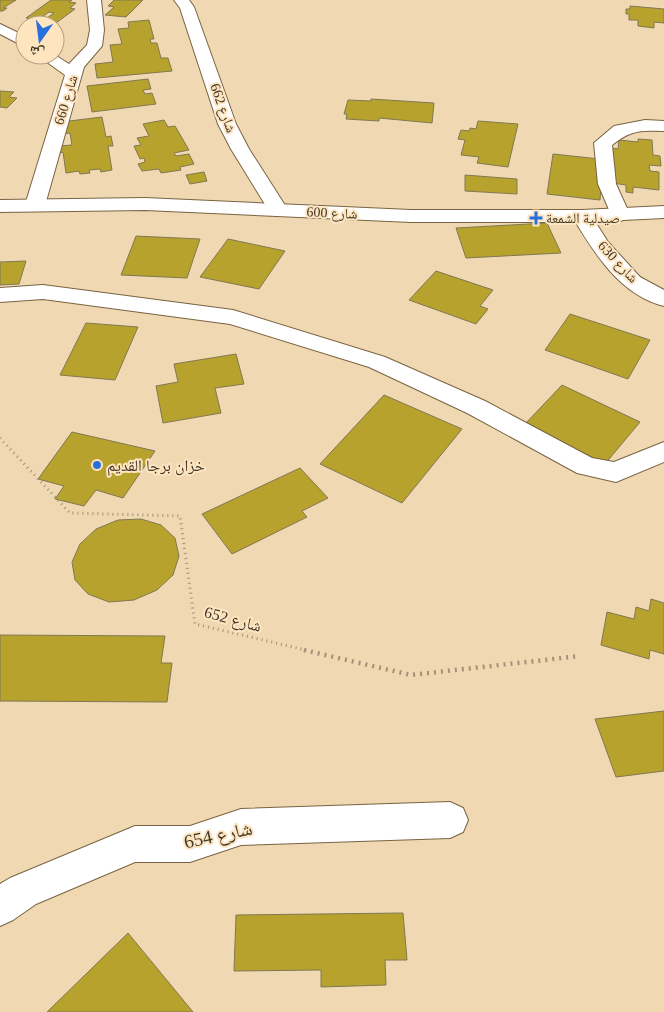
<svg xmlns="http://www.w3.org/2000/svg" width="664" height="1012" font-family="'Times New Roman','Noto Naskh Arabic',serif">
<rect width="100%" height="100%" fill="#f0d8b3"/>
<path fill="#b7a22e" stroke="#807852" d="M0,0H16L3,8H7L3,11H0Z
M51,0H72L69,2L76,3L70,8L75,9L56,23L43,21L54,13L49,12L38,20L26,18Z
M114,0H143L126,17L105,15L114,7L108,6Z
M630,6L664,9V23L654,22V28L638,26V20H629V14H626V9H630Z
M149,20L154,39H150L151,43H157L161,58H168L172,71L97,78L95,64L113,62L110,45L122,44L118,29L129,28L128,22Z
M148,79L151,89L143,90L145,94L152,93L156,104L92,112L87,86Z
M0,91L14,92L9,97L17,98L7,108L0,107Z
M371,99L434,103L432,123L379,118V121L346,119L347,114H344L348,100L371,101Z
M102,117L106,137L111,136L113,146H108L112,170L101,172L100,169L89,170L90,173L80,174L79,171L66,173L63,152L60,153L59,146L72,145L70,133L62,134L61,122Z
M164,120L168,127L175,126L189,150L174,153L176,156L189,154L194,164L180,167L181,170L161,173L159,169L142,171L138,164L145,162L144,158L140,159L134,146L141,145L137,138L149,136L143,124Z
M478,121L518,124L508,167L477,163L479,157L461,155L465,140L458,139L461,130L469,131L470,128L476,129Z
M638,139L652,140L653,155L660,156L661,166L649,165L650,171L659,172V190L633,187V193L626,192V185L612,183V148L618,149L619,140L638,142Z
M553,154L600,159L602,173L600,200L547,194Z
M204,172L207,181L190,184L186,175Z
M465,175L517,179V194L465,191Z
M547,223L561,253L466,258L456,228Z
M136,236L200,239L187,278L121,275Z
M228,239L285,251L259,289L200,277Z
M26,261L19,284L0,285V262Z
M436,271L493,290L480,306L488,309L476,324L409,300Z
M570,314L650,340L628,379L545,350Z
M86,323L138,327L115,380L60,375Z
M236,354L244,384L215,388L221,413L163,423L156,386L178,382L174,364Z
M562,385L640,422L605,464L525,424Z
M384,395L462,429L402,503L320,464Z
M72,432L155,451L123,498L96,490L84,506L55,499L64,486L38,479Z
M300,468L328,498L302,511L307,517L232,554L202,514Z
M141,519L161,525L175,538L179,556L173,575L157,590L134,600L109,602L88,594L75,580L72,562L80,544L96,529L118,520Z
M651,599L664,603V654L650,650L649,659L601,645L607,612L634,619L636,607L649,611Z
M0,635L165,636L161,663H172L167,702L0,701Z
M664,711V771L616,777L595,719Z
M403,913L407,960H385L386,985L321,987V970L234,971L236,915Z
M128,933L193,1012H47Z"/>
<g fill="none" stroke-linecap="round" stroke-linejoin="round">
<defs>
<path id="street" d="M87,0H101L104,30L102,46L84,67L45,205L42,209L35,211L28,209L25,205L65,75L37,55H55L69,64L87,45L90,30Z
M174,0H189L194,7L236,124L249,149L288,210L285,214L278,216L271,214L231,149L218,124L180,8Z
M0,24L25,36V47L0,34Z
M645,120L664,121V131C640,130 631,130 612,145L616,184L630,215L627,219L620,221L613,219L598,184L594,143L614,126Z
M582,210L589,212L608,242L640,277L664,290V306C620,295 594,253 572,216L575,212Z
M43,285L233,310L385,357L485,401L592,458L614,462L664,442V462L616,482L577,473L467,413L369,367L230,324L43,299L0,302V288Z
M450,802L463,808L468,820L463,832L450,838L241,845L190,862H135L36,904L13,920L0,926V884L10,878L135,826H190L241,809Z"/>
<path id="secondary" d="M145,198L411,210H582L664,206V218L582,222H411L145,210L0,212V200Z"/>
</defs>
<use href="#street" stroke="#796341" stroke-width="2"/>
<use href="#secondary" stroke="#796341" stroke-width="2"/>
<path stroke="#a39277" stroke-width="3" stroke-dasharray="1 4" stroke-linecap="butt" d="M0,438L70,513L180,516L195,624L310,651"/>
<path stroke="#a39277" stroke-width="4.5" stroke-dasharray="2 5" stroke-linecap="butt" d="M304,650L411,675L580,656"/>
<use href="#street" fill="#fff" fill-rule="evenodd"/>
<use href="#secondary" fill="#fff" fill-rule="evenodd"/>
</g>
<g fill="#2870dc" stroke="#fee5c0" stroke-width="2">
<path d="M533.5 210.5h5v5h5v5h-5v5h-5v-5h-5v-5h5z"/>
<circle cx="97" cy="465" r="5"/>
</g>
<g text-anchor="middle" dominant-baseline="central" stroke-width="4" stroke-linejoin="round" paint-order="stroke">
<g font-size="14" fill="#413829" stroke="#fee5c0">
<text transform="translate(66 100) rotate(-73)">شارع 660</text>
<text transform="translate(223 108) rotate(70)">شارع 662</text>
<text transform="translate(332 213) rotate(3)">شارع 600</text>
<text transform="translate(618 262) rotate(47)">شارع 630</text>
</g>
<g font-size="14" fill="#413829" stroke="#fee5c0" text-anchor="start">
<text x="546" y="218">صيدلية الشمعة</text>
</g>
<g font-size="16" fill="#413829" stroke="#fee5c0" text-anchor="start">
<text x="107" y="465">خزان برجا القديم</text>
</g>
<g font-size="16" fill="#413829" stroke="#fee5c0">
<text transform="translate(233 619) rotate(15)">شارع 652</text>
</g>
<g font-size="19" fill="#413829" stroke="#fee5c0">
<text transform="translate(218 835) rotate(-12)">شارع 654</text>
</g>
</g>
<g transform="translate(40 40) rotate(194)"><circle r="24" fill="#fee5c0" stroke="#b2a084"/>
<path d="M0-4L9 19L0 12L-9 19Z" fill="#2870dc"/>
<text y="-8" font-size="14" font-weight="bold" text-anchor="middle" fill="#413829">ش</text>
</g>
</svg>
